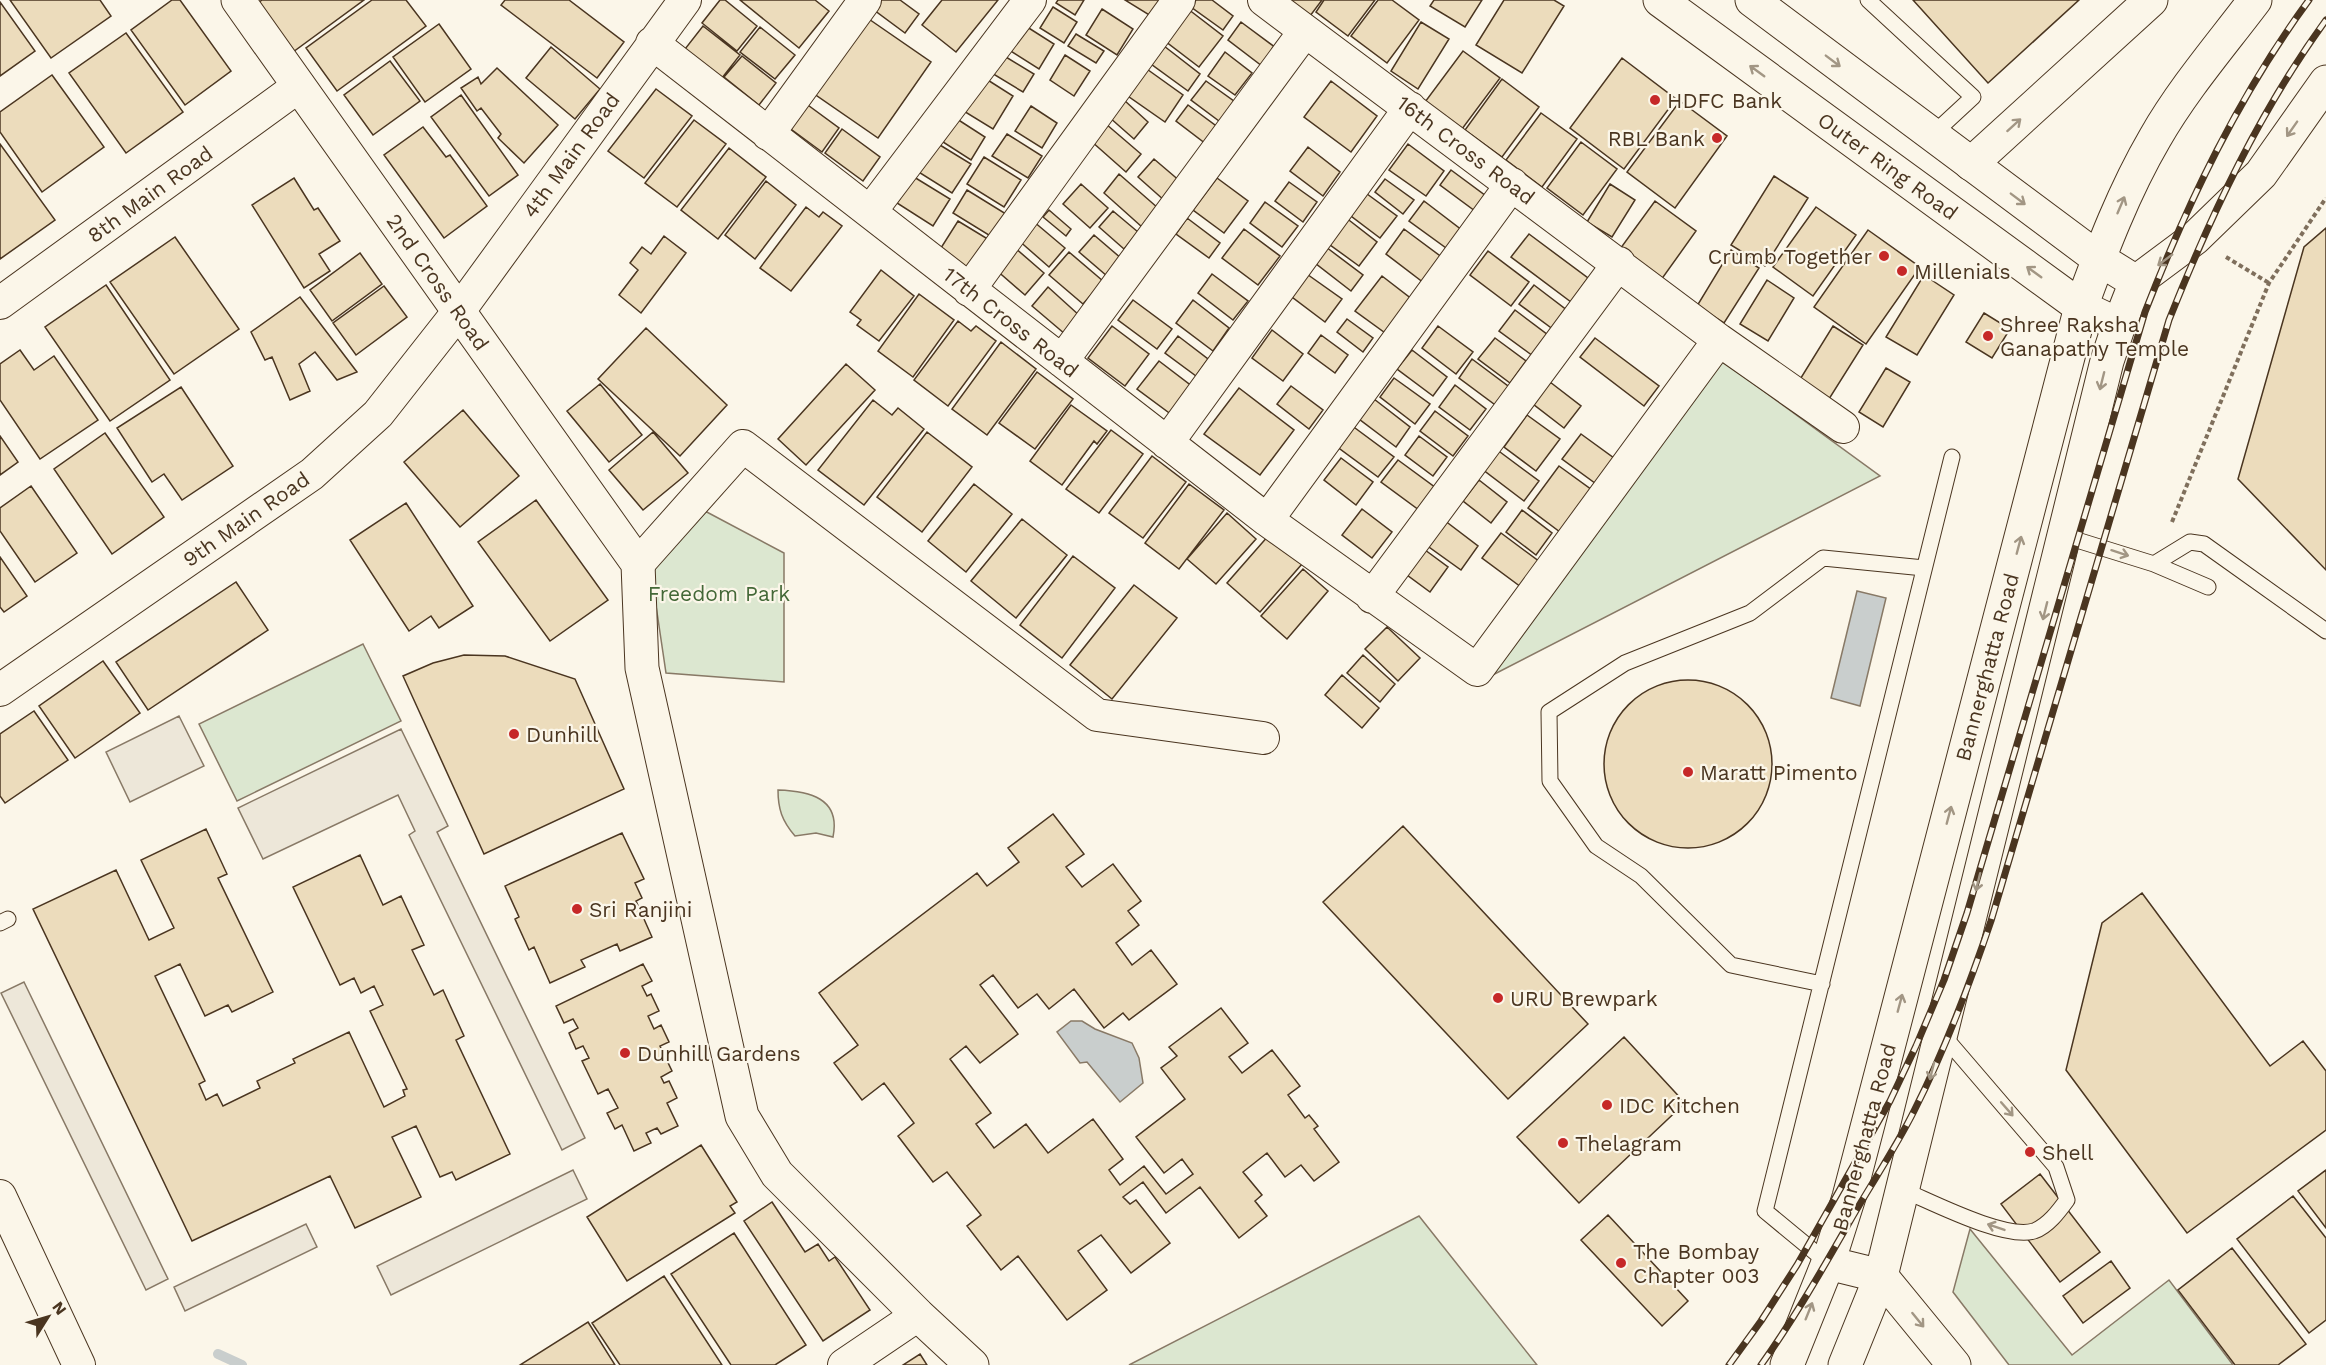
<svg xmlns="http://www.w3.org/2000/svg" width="2326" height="1365" font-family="'Work Sans',sans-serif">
<rect width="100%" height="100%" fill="#fbf6e9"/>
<path fill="#dce7d0" stroke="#887966" stroke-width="1.5" d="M1721,360L1880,476L1479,682Z
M703,510L784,553V682L666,673L650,565Z
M363,644L401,721L237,801L199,724Z
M778,790C809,791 841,798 833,837L816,833L795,836C782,821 778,809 778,790Z
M1419,1216L1537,1365H1129Z
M1970,1229L2072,1355L2169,1280L2233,1365H2009L1953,1292Z"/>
<path fill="#ede7d9" stroke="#887966" stroke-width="1.5" d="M179,716L204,766L130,802L106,752Z
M401,729L448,826L437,832L585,1138L562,1150L409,835L415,831L398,795L263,859L238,808Z
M24,982L168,1279L146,1290L1,993Z
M573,1170L587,1199L391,1295L377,1266Z
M306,1224L317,1247L185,1311L174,1287Z"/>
<path fill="#c9cecd" stroke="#887966" stroke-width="1.5" d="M1857,591L1886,598L1860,706L1831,698Z
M1071,1021H1082L1095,1029L1132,1043L1139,1058L1143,1083L1120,1102L1087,1062L1080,1063L1057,1032Z"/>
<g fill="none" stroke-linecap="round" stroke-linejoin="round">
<path stroke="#c9cecd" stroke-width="10" d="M218,1354L242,1365"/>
</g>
<path fill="#ecdcbc" stroke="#4a3520" stroke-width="1.5" d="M10,0H100L111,16L51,58Z
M172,0H180L231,71L185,105L131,30Z
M262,0H364L293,52L258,3Z
M372,0H406L426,26L337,91L306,48Z
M505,0H569L624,42L597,78L501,5Z
M720,0H725L757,26L737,51L702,23Z
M740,0H815L829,11L799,48Z
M875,0H900L919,14L905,33L870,7Z
M942,0H998L956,52L922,25Z
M1058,0H1084L1075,15L1056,3Z
M1125,0H1172L1159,21Z
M1196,0H1212L1233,16L1223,30L1191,7Z
M1288,0H1322L1310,16Z
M1324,0H1375L1348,36L1316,12Z
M1378,0H1392L1419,20L1387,63L1351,36Z
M1434,0H1482L1465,27L1430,6Z
M1504,0H1554L1564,6L1522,73L1476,45Z
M1913,0H2079L1988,83Z
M0,2L35,51L0,76Z
M1053,7L1077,22L1064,43L1040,28Z
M1102,9L1133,29L1117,55L1086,35Z
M1188,9L1223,36L1199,67L1165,41Z
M863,15L931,62L878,138L810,91Z
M1241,22L1276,48L1262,66L1228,40Z
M1421,22L1449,39L1418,89L1391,71Z
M439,24L471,69L425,102L393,57Z
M1024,25L1054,44L1039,69L1009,50Z
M703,26L740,55L722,78L685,49Z
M760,27L795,55L775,79L740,52Z
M126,33L183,112L126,153L69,73Z
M1076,34L1104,51L1096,63L1068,46Z
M1164,46L1200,74L1188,91L1151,64Z
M551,47L600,89L575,119L526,78Z
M1463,51L1500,78L1462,129L1425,102Z
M1225,52L1252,73L1235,95L1208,76Z
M1001,54L1034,74L1023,92L990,72Z
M1065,55L1090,71L1074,96L1050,80Z
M742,56L776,83L759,105L724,77Z
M1622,58L1676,99L1624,169L1570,128Z
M390,61L420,101L373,135L344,95Z
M1144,67L1183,95L1165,122L1125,94Z
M497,68L558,125L524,163L498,138L501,134L481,108L477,111L461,88L478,77L481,84Z
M52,75L104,147L42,192L0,132V112Z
M983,77L1013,96L993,129L962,110Z
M1502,79L1539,107L1502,157L1465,130Z
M1206,81L1238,104L1223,124L1191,100Z
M1331,81L1377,116L1351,152L1304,117Z
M656,89L692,116L644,178L608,151Z
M461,95L518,175L489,196L431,117Z
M801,100L839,128L822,152L784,124Z
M1124,100L1148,122L1134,139L1109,117Z
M1680,101L1727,136L1675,208L1627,172Z
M1188,105L1223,131L1210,147L1176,121Z
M1031,106L1057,123L1042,148L1015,131Z
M1541,113L1577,139L1542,187L1506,160Z
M957,119L985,137L971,160L943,142Z
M694,120L726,144L677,207L645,183Z
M1106,124L1141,154L1126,172L1091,141Z
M423,127L446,157L450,155L487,206L444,238L384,155Z
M842,129L880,157L863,181L825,153Z
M1007,134L1042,156L1028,178L992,156Z
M935,142L971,164L952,193L917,171Z
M1581,142L1617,169L1583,215L1547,188Z
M0,144L55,220L0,259Z
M1408,144L1444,171L1426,196L1389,170Z
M1308,147L1340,172L1323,196L1290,171Z
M729,148L766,177L718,239L681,210Z
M984,157L1021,180L1004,207L967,184Z
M1154,159L1181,182L1165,201L1138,177Z
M1451,170L1486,196L1475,211L1440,185Z
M1119,174L1158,208L1142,227L1104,193Z
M1774,176L1808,198L1765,266L1731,245Z
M914,177L950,199L933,226L897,203Z
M294,178L314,210L318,208L340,241L319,254L330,271L304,288L252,205Z
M1217,178L1248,201L1224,233L1193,210Z
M1385,179L1414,200L1403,214L1375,192Z
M766,181L796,205L755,259L725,235Z
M1289,182L1317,202L1303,222L1275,201Z
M1081,184L1108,208L1090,228L1063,204Z
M1610,184L1635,200L1612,237L1587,222Z
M967,190L1006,214L992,237L953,213Z
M1363,191L1397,216L1380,238L1347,213Z
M1424,201L1467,234L1453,253L1409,221Z
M1655,201L1696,231L1661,280L1620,249Z
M1265,202L1298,226L1282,247L1250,223Z
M806,207L819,217L823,212L842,226L791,291L760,268Z
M1816,207L1856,235L1813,296L1773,267Z
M1049,210L1071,229L1066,236L1043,217Z
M1113,211L1138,232L1124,249L1099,227Z
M1345,217L1377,242L1359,266L1326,242Z
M1187,218L1220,243L1209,258L1176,234Z
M958,221L991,241L972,272L939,251Z
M1033,221L1065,248L1049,267L1017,239Z
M2326,228V570L2238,479L2304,247Z
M1244,229L1280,256L1258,285L1222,258Z
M1404,229L1443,258L1424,283L1386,254Z
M1868,230L1920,267L1866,344L1814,307Z
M1529,234L1588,278L1571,302L1511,257Z
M1094,235L1122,259L1107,276L1079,252Z
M664,236L686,253L641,313L619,295L638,270L630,263L642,247L651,254Z
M175,237L239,329L174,374L110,282Z
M1014,247L1044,273L1025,295L995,269Z
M1326,247L1363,275L1351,291L1315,263Z
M1731,250L1759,268L1724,323L1697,306Z
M1488,251L1529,282L1511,306L1470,275Z
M1069,252L1103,281L1083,304L1049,275Z
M360,253L382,284L332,321L310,290Z
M881,270L914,296L879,341L857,325L861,320L850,312Z
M1304,272L1342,299L1325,322L1288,294Z
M1212,274L1248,301L1233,320L1198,293Z
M1924,275L1954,295L1917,355L1886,337Z
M1382,276L1413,300L1388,335L1355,311Z
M1767,280L1794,298L1768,341L1740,324Z
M106,285L170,380L110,421L45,327Z
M1534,285L1568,311L1554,330L1519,304Z
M384,286L407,317L356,355L333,323Z
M1048,287L1080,316L1065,334L1032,306Z
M919,294L954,320L913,377L878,351Z
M300,297L357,372L337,380L315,352L299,364L310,391L290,400L272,357L265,360L251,332Z
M1133,300L1172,329L1157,349L1118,320Z
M1193,300L1229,328L1213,351L1176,323Z
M1515,310L1548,335L1533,356L1499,331Z
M1984,313L2010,329L1992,358L1966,342Z
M1347,319L1373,338L1363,352L1337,332Z
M958,321L971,331L976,326L996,341L948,406L914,380Z
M1112,326L1149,354L1125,386L1088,358Z
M1438,326L1473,352L1456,374L1422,348Z
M1833,326L1863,345L1829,399L1799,381Z
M646,328L727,405L680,456L598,379Z
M1272,330L1303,354L1283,381L1252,358Z
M1321,335L1348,355L1335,373L1308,353Z
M1178,336L1208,359L1196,376L1165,353Z
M1495,338L1526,361L1510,383L1478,359Z
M1595,338L1659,386L1644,406L1580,357Z
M1001,342L1036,369L987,435L952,409Z
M20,350L34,370L54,356L98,420L40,459L0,400V364Z
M1412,350L1447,377L1433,396L1397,369Z
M1472,359L1512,389L1498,407L1459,378Z
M1159,361L1193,387L1172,415L1137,389Z
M846,364L875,390L806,465L778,439Z
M1886,368L1910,382L1883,427L1859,412Z
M1037,372L1073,399L1035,449L999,423Z
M1394,378L1430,404L1415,424L1380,397Z
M1550,382L1581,406L1564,428L1533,404Z
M600,384L642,435L609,462L567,411Z
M1455,385L1486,409L1470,430L1439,407Z
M1291,386L1323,410L1309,429L1277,404Z
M181,387L233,466L182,500L164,474L152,482L117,428Z
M1239,388L1294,430L1260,475L1204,434Z
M1374,399L1410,427L1396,447L1359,419Z
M873,400L892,415L898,408L924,429L864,505L818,470Z
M1071,405L1107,431L1097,444L1094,441L1062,485L1030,461Z
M463,410L519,476L460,527L404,462Z
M1435,411L1468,436L1453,456L1420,431Z
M1527,415L1560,439L1536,471L1504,447Z
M1351,425L1394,457L1378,477L1336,446Z
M1111,430L1143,454L1099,513L1066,489Z
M653,432L688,473L643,510L609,470Z
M927,432L972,467L922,532L877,497Z
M105,433L164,517L112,554L54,469Z
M1581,434L1618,461L1599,486L1562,459Z
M0,436L18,462L0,475Z
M1419,436L1447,457L1433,476L1405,455Z
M1496,449L1539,481L1524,501L1482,469Z
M1152,456L1186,482L1143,538L1109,513Z
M1341,458L1373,482L1356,505L1324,480Z
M1398,460L1436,488L1419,510L1381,482Z
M1559,466L1592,490L1560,532L1528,508Z
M1479,480L1507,502L1491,523L1463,501Z
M974,484L1012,514L966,572L928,541Z
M1189,484L1224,510L1179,569L1145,543Z
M31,486L77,553L35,582L0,531V508Z
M536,500L608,600L550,641L478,542Z
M406,503L473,606L439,628L431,616L409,631L350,540Z
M1362,509L1392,532L1372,558L1342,535Z
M1522,510L1552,533L1536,555L1506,532Z
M1227,513L1256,539L1216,584L1187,559Z
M1440,517L1478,546L1461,570L1422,542Z
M1022,519L1067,555L1016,618L971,581Z
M1501,533L1540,562L1521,587L1482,558Z
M1269,535L1302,564L1260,612L1227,583Z
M1421,547L1448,567L1430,592L1403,572Z
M1073,556L1115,588L1062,658L1020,625Z
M0,557L27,596L4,612L0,607Z
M1303,569L1328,591L1287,639L1261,616Z
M236,582L268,630L148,710L116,662Z
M1134,585L1177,618L1112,699L1070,665Z
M1387,627L1420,658L1398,681L1365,649Z
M464,655L505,656L575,679L624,789L484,854L403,676L433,663Z
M1363,655L1395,684L1380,702L1347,673Z
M103,661L140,713L75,758L39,706Z
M1342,675L1379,708L1362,728L1325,695Z
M1604 764a84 84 0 1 1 168 0a84 84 0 1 1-168 0Z
M34,711L68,760L5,803L0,796V734Z
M1053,814L1084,854L1066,867L1082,887L1113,864L1141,901L1128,911L1139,925L1116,943L1132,965L1151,950L1177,984L1129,1020L1123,1013L1104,1028L1074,989L1049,1009L1037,994L1018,1008L993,975L980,985L1018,1034L980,1063L966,1046L950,1059L991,1113L976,1124L994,1148L1026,1124L1048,1153L1093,1119L1123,1159L1109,1170L1120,1185L1144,1166L1166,1194L1193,1174L1182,1159L1164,1173L1136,1137L1185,1099L1161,1068L1177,1056L1169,1047L1221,1008L1248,1043L1229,1057L1242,1073L1272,1050L1300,1086L1288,1095L1305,1118L1309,1115L1318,1126L1314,1129L1339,1162L1314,1181L1301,1165L1285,1177L1267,1153L1243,1172L1262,1195L1255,1201L1267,1216L1239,1238L1200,1187L1166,1213L1143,1182L1123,1197L1130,1204L1136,1200L1170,1243L1131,1273L1101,1235L1078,1251L1107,1290L1067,1320L1018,1256L1001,1270L967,1226L981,1215L947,1172L933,1182L898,1136L914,1123L884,1083L862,1100L834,1063L858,1045L819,993L977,873L987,886L1019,862L1008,848Z
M1403,826L1588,1024L1508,1099L1323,902Z
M206,829L227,874L218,878L273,992L232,1012L228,1005L205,1016L180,964L155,976L205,1081L199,1084L206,1100L217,1094L223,1106L260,1088L257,1081L295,1063L293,1059L349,1032L384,1107L405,1096L403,1090L407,1089L370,1011L383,1005L374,986L361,993L354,978L340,985L293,887L360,855L383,905L401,896L424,945L412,950L434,995L443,990L464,1036L456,1040L510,1154L456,1180L452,1172L440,1177L416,1126L392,1137L421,1197L355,1228L330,1176L192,1241L33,909L116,870L149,940L174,928L141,860Z
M622,833L644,879L635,883L642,898L636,901L652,937L620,951L617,944L581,960L585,967L550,983L534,947L529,950L515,919L519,917L505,886Z
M2142,893L2270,1066L2303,1041L2326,1071V1130L2187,1233L2066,1070L2102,923Z
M643,964L652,981L642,986L647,996L651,994L659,1011L648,1016L654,1029L661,1025L669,1042L660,1046L672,1071L661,1077L664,1083L669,1081L677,1098L667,1103L678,1126L661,1134L657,1128L646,1133L651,1143L634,1151L622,1125L615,1129L607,1113L618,1108L608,1089L598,1094L582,1061L589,1058L583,1046L576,1049L569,1033L578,1028L573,1019L564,1023L556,1006Z
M1624,1037L1685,1103L1579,1203L1517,1137Z
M701,1145L737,1202L730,1206L735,1213L627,1281L587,1217Z
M2326,1170V1228L2298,1191Z
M2040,1174L2100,1252L2060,1282L2001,1204Z
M2293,1196L2326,1238V1320L2309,1333L2237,1239Z
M772,1202L805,1252L818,1244L829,1261L835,1257L870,1310L823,1341L744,1221Z
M1608,1215L1688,1301L1662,1326L1581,1240Z
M734,1233L806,1345L775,1365H731L671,1274Z
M2232,1248L2306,1344L2278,1365H2235L2178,1290Z
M2111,1261L2130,1288L2083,1323L2063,1296Z
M664,1276L722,1365H620L592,1323Z
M588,1322L615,1365H520Z
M920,1354L927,1365H903Z"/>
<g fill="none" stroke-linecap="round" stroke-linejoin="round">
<defs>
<path id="service" d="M1868,0L1973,97L1932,135
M2064,536L2154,564L2208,587
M2154,564L2190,542L2204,544L2326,631
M0,923L8,919
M1822,984L1731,965L1641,876L1596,846L1550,781L1549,712L1625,663L1750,613L1823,558L1924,568
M1903,1190C1932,1202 2005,1240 2034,1231C2048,1226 2059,1211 2067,1200L2056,1167L1941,1033
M1828,1263L1765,1211L1952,457"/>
<path id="minor" d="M1264,0L1719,340
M652,43L1267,520L1477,670L1719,340L1843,427
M768,134L865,0
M870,212L1030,0
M969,290L1179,0
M0,303L299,86
M1062,361L1305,31
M1167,443L1410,108
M1267,520L1512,184
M638,564L743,446L1097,715L1263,738
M1372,597L1619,263
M0,690L312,474L378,414L459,311L685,0
M0,1196L79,1365
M844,1365L918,1315"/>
<path id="tertiary" d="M238,0L638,564L642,668L742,1116L777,1174L918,1315L972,1365
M1971,164L2151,0"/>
<path id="secondary" d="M1828,1263L1881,1276L1954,1365"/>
<path id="primary" d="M1787,1365L1828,1263L1849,1197L2081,307
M1845,1365L1881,1276L2107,361L2119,325"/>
<path id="trunk" d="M1660,0L2081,307L2119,325L2136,282L2195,238L2261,174L2326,82
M1752,0L2099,259L2136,282
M2081,307C2102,249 2124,191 2155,138C2183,89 2221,45 2255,0"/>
</defs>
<use href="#service" stroke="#4a3520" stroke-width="17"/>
<use href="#minor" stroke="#4a3520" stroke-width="34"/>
<use href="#tertiary" stroke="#4a3520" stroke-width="35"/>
<use href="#secondary" stroke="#4a3520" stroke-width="35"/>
<use href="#primary" stroke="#4a3520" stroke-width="35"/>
<use href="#trunk" stroke="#4a3520" stroke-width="35"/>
<path stroke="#7f6f5c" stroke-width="4" stroke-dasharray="4.5 3" stroke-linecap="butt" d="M2226,257L2269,283
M2172,522L2269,283L2326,198"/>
<use href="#service" stroke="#fbf6e9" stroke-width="15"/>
<use href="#minor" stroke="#fbf6e9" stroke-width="32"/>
<use href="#tertiary" stroke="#fbf6e9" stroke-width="33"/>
<use href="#secondary" stroke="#fbf6e9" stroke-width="33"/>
<use href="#primary" stroke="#fbf6e9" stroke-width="33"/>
<use href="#trunk" stroke="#fbf6e9" stroke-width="33"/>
<defs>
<path id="rail" d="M1729,1365L1761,1321L1797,1265L1890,1101L1916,1046L1944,980L1967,913L2145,312C2188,202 2239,95 2309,0
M1761,1365C1794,1319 1822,1270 1850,1221C1871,1184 1895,1149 1914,1111C1945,1050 1969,986 1991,921L2169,320C2211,215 2259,112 2326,20"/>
</defs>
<use href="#rail" stroke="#4a3520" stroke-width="7"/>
<use href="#rail" stroke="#fbf6e9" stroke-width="4.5" stroke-dasharray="14" stroke-linecap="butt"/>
</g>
<defs><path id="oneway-shaft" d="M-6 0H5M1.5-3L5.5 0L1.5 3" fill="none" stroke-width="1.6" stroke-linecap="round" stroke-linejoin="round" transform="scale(1.5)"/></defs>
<g stroke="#a29684">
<use href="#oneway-shaft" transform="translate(1833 61) rotate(37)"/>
<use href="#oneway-shaft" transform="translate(1757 71) rotate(-144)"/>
<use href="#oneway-shaft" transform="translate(2014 125) rotate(-42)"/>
<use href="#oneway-shaft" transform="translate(2292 129) rotate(125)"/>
<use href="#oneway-shaft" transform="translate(2018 199) rotate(37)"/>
<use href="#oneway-shaft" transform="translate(2121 205) rotate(-67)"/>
<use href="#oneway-shaft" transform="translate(2165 260) rotate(143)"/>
<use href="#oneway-shaft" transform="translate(2034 272) rotate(-144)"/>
<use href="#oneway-shaft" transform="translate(2102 381) rotate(104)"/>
<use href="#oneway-shaft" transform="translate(2019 545) rotate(-75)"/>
<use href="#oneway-shaft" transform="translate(2120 553) rotate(18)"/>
<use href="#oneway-shaft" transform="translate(2045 611) rotate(104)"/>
<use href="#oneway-shaft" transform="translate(1949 815) rotate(-75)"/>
<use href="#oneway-shaft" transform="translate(1978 882) rotate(104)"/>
<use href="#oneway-shaft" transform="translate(1900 1003) rotate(-75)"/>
<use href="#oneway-shaft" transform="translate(1932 1071) rotate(104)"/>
<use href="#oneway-shaft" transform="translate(2007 1109) rotate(49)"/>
<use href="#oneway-shaft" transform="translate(1996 1227) rotate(-161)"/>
<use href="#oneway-shaft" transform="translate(1809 1311) rotate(-68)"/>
<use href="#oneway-shaft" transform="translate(1918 1320) rotate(51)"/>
</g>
<g fill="#c62828" stroke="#fbf6e9" stroke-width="2">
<circle cx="1655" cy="100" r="6"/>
<circle cx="1717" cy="138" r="6"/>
<circle cx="1884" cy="256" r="6"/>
<circle cx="1902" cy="271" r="6"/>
<circle cx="1988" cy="336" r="6"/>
<circle cx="514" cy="734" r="6"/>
<circle cx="1688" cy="772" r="6"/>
<circle cx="577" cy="909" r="6"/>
<circle cx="1498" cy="998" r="6"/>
<circle cx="625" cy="1053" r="6"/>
<circle cx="1607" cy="1105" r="6"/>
<circle cx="1563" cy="1143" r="6"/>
<circle cx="2030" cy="1152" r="6"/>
<circle cx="1621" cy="1263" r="6"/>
</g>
<g text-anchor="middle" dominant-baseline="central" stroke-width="4.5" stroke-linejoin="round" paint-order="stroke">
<g font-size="21" fill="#4a3520" stroke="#fbf6e9" text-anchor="start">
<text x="1667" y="100">HDFC Bank</text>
<text x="1705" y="138" text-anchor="end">RBL Bank</text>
<text x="1872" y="256" text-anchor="end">Crumb Together</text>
<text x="1914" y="271">Millenials</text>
<text x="2000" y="324">Shree Raksha<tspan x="2000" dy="24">Ganapathy Temple</tspan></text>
<text x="526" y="734">Dunhill</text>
<text x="1700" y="772">Maratt Pimento</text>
<text x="589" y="909">Sri Ranjini</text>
<text x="1510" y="998">URU Brewpark</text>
<text x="637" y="1053">Dunhill Gardens</text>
<text x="1619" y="1105">IDC Kitchen</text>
<text x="1575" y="1143">Thelagram</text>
<text x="2042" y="1152">Shell</text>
<text x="1633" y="1251">The Bombay<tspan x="1633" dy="24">Chapter 003</tspan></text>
</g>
<g font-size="21" fill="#4a3520" stroke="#fbf6e9">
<text transform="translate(1466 150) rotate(37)">16th Cross Road</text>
<text transform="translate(571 155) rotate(-54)">4th Main Road</text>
<text transform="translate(1888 166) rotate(36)">Outer Ring Road</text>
<text transform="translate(150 194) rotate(-36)">8th Main Road</text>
<text transform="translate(438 282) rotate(55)">2nd Cross Road</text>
<text transform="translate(1011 322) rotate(38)">17th Cross Road</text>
<text transform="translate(246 519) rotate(-35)">9th Main Road</text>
<text transform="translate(1987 667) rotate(-75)">Bannerghatta Road</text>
<text transform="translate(1864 1137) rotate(-75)">Bannerghatta Road</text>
</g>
<g font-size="21" fill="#436837" stroke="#fbf6e9">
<text x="719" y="593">Freedom Park</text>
</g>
</g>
<g transform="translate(48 1317) rotate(53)" stroke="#fbf6e9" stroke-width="4.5" paint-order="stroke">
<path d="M0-4.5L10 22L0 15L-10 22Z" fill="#4a3520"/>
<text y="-9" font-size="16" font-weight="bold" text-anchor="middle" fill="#4a3520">N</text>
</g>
</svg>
